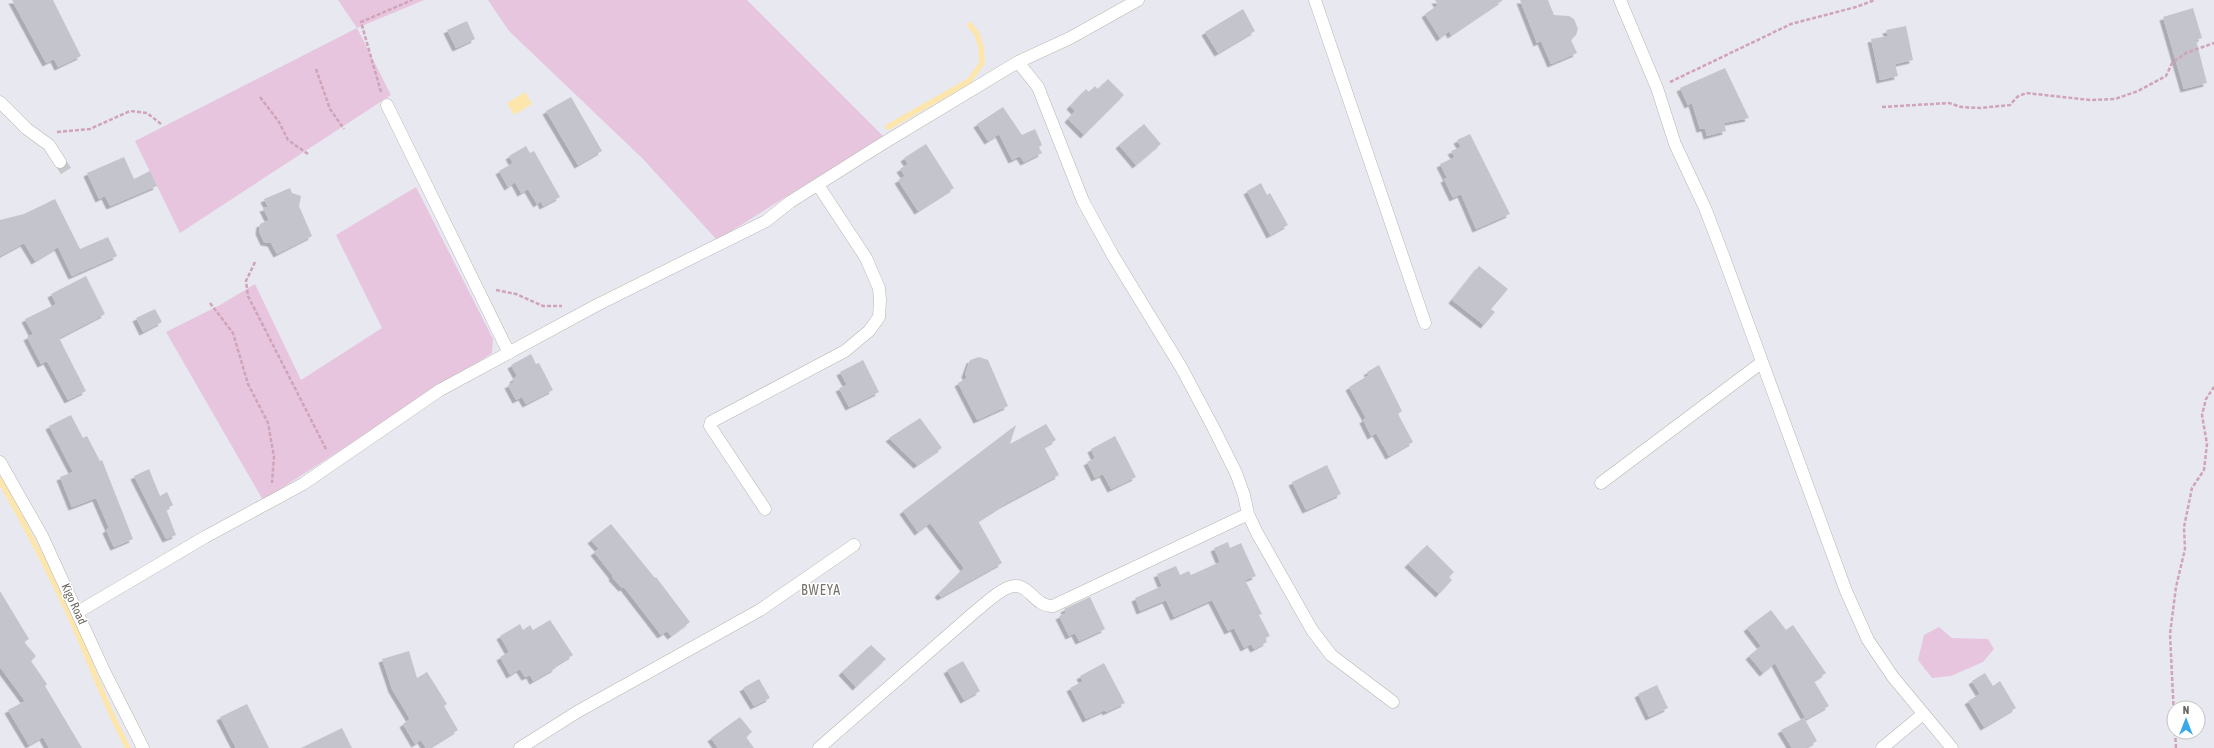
<svg xmlns="http://www.w3.org/2000/svg" width="2214" height="748" font-family="'Asap Condensed',sans-serif">
<defs>
<filter id="shadow"><feDropShadow dx="-3.5" dy="3.5" stdDeviation="0" flood-color="#0004"/></filter>
</defs>
<rect width="100%" height="100%" fill="#e8e8f1"/>
<path fill="#e7c5de" d="M338,0H424L357,28L391,95L180,233L135,141L357,28Z
M488,0H747L883,136L717,240L643,159L509,31Z
M416,187L493,339L492,353L263,500L166,332L220,305L255,284L301,380L382,328L336,235Z
M1939,627L1952,638L1988,639L1994,649L1983,662L1951,676L1932,678L1918,660L1924,635Z"/>
<path fill="#fde6ab" d="M525,92L532,104L514,115L507,103Z"/>
<g fill="none" stroke-linecap="round" stroke-linejoin="round">
<path stroke="#fde6ab" stroke-width="5.5" d="M888,127L969,81L982,63L981,47L977,34L970,25
M0,480C29,532 56,583 79,637C95,675 109,712 128,748"/>
</g>
<path fill="#c4c5cc" filter="url(#shadow)" d="M12,0H53L81,56L58,67L54,59L46,63Z
M1435,0H1503L1451,35L1449,31L1440,38L1425,14L1438,5Z
M1520,0H1548L1554,15L1569,16L1574,19L1578,29L1576,35L1571,40L1577,53L1551,64L1541,41L1537,43Z
M2193,8L2202,38L2196,40L2207,83L2184,89L2163,17Z
M1243,9L1255,31L1218,53L1205,32Z
M467,21L475,39L456,48L447,30Z
M1906,26L1913,60L1895,64L1898,76L1880,80L1871,39L1888,36L1886,30Z
M1725,68L1749,118L1724,123L1726,131L1707,136L1705,128L1700,129L1692,103L1688,105L1680,88Z
M1108,79L1124,95L1084,135L1068,119L1075,111L1070,106L1086,89L1089,92L1095,86L1098,89Z
M571,97L602,151L578,165L546,111Z
M1003,107L1022,135L1035,129L1042,145L1039,147L1042,153L1024,162L1020,156L1012,160L999,134L988,141L977,124Z
M1144,124L1161,144L1136,165L1119,145Z
M1470,134L1510,214L1476,229L1461,194L1453,198L1444,179L1447,178L1440,164L1455,157L1451,151L1461,147L1457,140Z
M926,144L954,188L918,211L898,180L905,176L900,169L908,164L904,158Z
M526,146L530,153L534,151L560,197L543,206L541,201L537,204L528,189L521,193L515,182L508,187L499,171L513,163L509,156Z
M124,157L134,179L150,171L157,186L110,206L105,196L99,199L87,173Z
M1261,183L1267,195L1270,193L1288,225L1270,235L1247,191Z
M290,188L292,193L301,196L299,206L312,236L277,254L271,243L264,242L259,231L260,224L269,220L263,208L268,207L264,199Z
M55,199L80,249L108,237L117,256L72,276L58,247L35,261L24,243L0,256V220L24,214Z
M1479,266L1508,289L1491,309L1495,312L1484,325L1452,300Z
M86,276L105,314L59,338L86,391L68,400L47,361L41,364L27,337L33,334L25,319L56,304L51,294Z
M155,309L162,322L143,332L136,318Z
M531,354L536,364L539,363L553,390L526,404L522,397L516,400L508,385L514,382L513,379L517,376L511,365Z
M979,357L988,360L1008,406L977,420L958,383L967,378L965,374L970,360Z
M863,360L879,392L849,407L839,388L847,385L840,372Z
M1379,365L1402,411L1398,414L1413,442L1389,456L1376,433L1371,436L1363,420L1366,418L1349,387L1369,375L1367,372Z
M71,415L83,438L87,436L100,461L102,460L133,539L114,547L106,530L109,528L96,498L72,507L60,477L73,472L49,426Z
M920,418L942,448L917,465L889,438Z
M1046,424L1056,440L1044,447L1059,475L1003,505L978,521L1002,563L941,597L938,594L964,568L930,523L918,532L903,511L1016,425L1010,444Z
M1115,436L1136,477L1111,489L1103,474L1095,478L1087,462L1095,458L1091,449Z
M1327,465L1341,494L1306,510L1292,482Z
M149,469L160,496L167,492L173,505L166,509L176,535L166,539L134,476Z
M611,524L655,578L656,577L690,622L671,636L667,631L661,635L624,587L622,588L612,577L613,576L594,552L599,549L591,540Z
M1228,542L1230,548L1241,543L1256,576L1245,580L1262,614L1259,615L1270,636L1265,638L1267,642L1254,649L1251,644L1244,648L1234,628L1228,631L1212,600L1174,617L1166,600L1140,611L1135,598L1162,586L1157,574L1176,566L1180,575L1189,571L1191,575L1220,562L1214,548Z
M1427,545L1454,572L1449,577L1452,580L1439,594L1408,564Z
M0,591L29,639L24,642L36,656L31,661L47,684L45,686L82,748H49L43,737L29,745L8,710L25,701L0,667Z
M1090,597L1105,629L1079,641L1075,633L1069,636L1059,616L1066,613L1064,609Z
M1771,610L1786,630L1793,625L1826,673L1814,681L1829,706L1806,719L1775,663L1763,673L1749,656L1761,646L1747,628Z
M550,620L573,655L555,666L556,668L533,681L530,675L525,677L520,669L510,675L500,657L509,652L500,636L520,624L523,630L530,625L533,630Z
M871,645L886,659L856,687L842,672Z
M409,651L417,678L427,672L447,704L444,706L458,730L429,748H426L421,740L415,744L403,724L410,719L392,689L382,659Z
M963,661L980,691L964,700L947,670Z
M1104,663L1125,703L1106,712L1105,710L1086,719L1070,688L1083,681L1080,676Z
M1985,673L1993,686L2000,681L2016,708L1984,727L1968,701L1980,694L1972,681Z
M759,679L770,698L754,706L743,688Z
M1657,685L1668,708L1649,717L1638,694Z
M247,704L269,748H236L220,717Z
M740,717L752,732L746,737L754,748H718L711,738Z
M1804,718L1817,741L1805,748H1792L1781,730Z
M342,728L352,748H301Z"/>
<g fill="none" stroke-linecap="round" stroke-linejoin="round">
<path stroke="#c8c8cc" stroke-width="12" stroke-dasharray="12 6" stroke-linecap="butt" d="M60,162L66,171"/>
<defs>
<path id="minor" d="M1315,0L1425,323
M1620,0L1657,88L1675,144L1705,208L1723,255L1846,591L1868,640L1893,677L1952,748
M1018,62L1038,87L1083,201L1112,254L1181,367L1213,427L1236,473L1244,495L1248,514L1257,533L1312,630L1331,655L1393,702
M0,102L27,129L49,145L60,162
M387,105L509,353
M1601,483L1761,363
M765,509L710,426L711,422L845,351L869,331L879,317L880,300L879,288L866,258L818,185
M78,612L205,537L303,484L440,390L597,305L766,221L790,202L882,144L1018,62L1070,38L1138,0
M520,748L577,712L760,610L854,545
M819,748L977,610C986,603 995,594 1005,589C1030,577 1030,606 1053,606L1248,514
M1882,748L1923,714"/>
<path id="tertiary" d="M0,462L42,536L104,671L143,748"/>
</defs>
<use href="#minor" stroke="#b7b6b0" stroke-width="13"/>
<use href="#tertiary" stroke="#b7b6b0" stroke-width="13"/>
<path stroke="#d0a4b7" stroke-width="2.5" stroke-dasharray="4 2" stroke-linecap="butt" d="M316,69L330,109L344,129
M1670,82L1791,24L1856,7L1875,0
M381,92L361,22L412,0
M260,97L279,122L288,140L308,154
M1882,107L1949,103L1961,107L1980,108L2010,105L2017,97L2026,93L2090,100L2115,99L2138,91L2166,76L2172,63L2186,53L2214,43
M57,132L90,129L130,111L147,113L161,124
M255,262L246,281L248,296L327,451
M496,290L516,294L543,306H562
M210,303L233,333L248,384L268,423L274,457L272,483
M2174,717L2170,634L2176,587L2185,549L2184,527L2192,488L2204,470L2207,444L2202,415L2206,399L2214,387
M2175,732L2176,748"/>
<use href="#minor" stroke="#fff" stroke-width="12"/>
<use href="#tertiary" stroke="#fff" stroke-width="12"/>
</g>
<g text-anchor="middle" dominant-baseline="central" stroke-width="3" stroke-linejoin="round" paint-order="stroke">
<g font-size="12" fill="#67665f" stroke="#fff">
<text transform="translate(74 604) rotate(65)">Kigo Road</text>
</g>
<g font-size="14" letter-spacing="1" fill="#74726b" stroke="#fff">
<text x="821" y="590">BWEYA</text>
</g>
</g>
<g transform="translate(2186 720)"><circle r="19" fill="#ffffff" stroke="#c2c2bf"/>
<path d="M0-3L7 15L0 10L-7 15Z" fill="#39a8e6"/>
<text y="-6" font-size="11" font-weight="bold" text-anchor="middle" fill="#67665f">N</text>
</g>
</svg>
